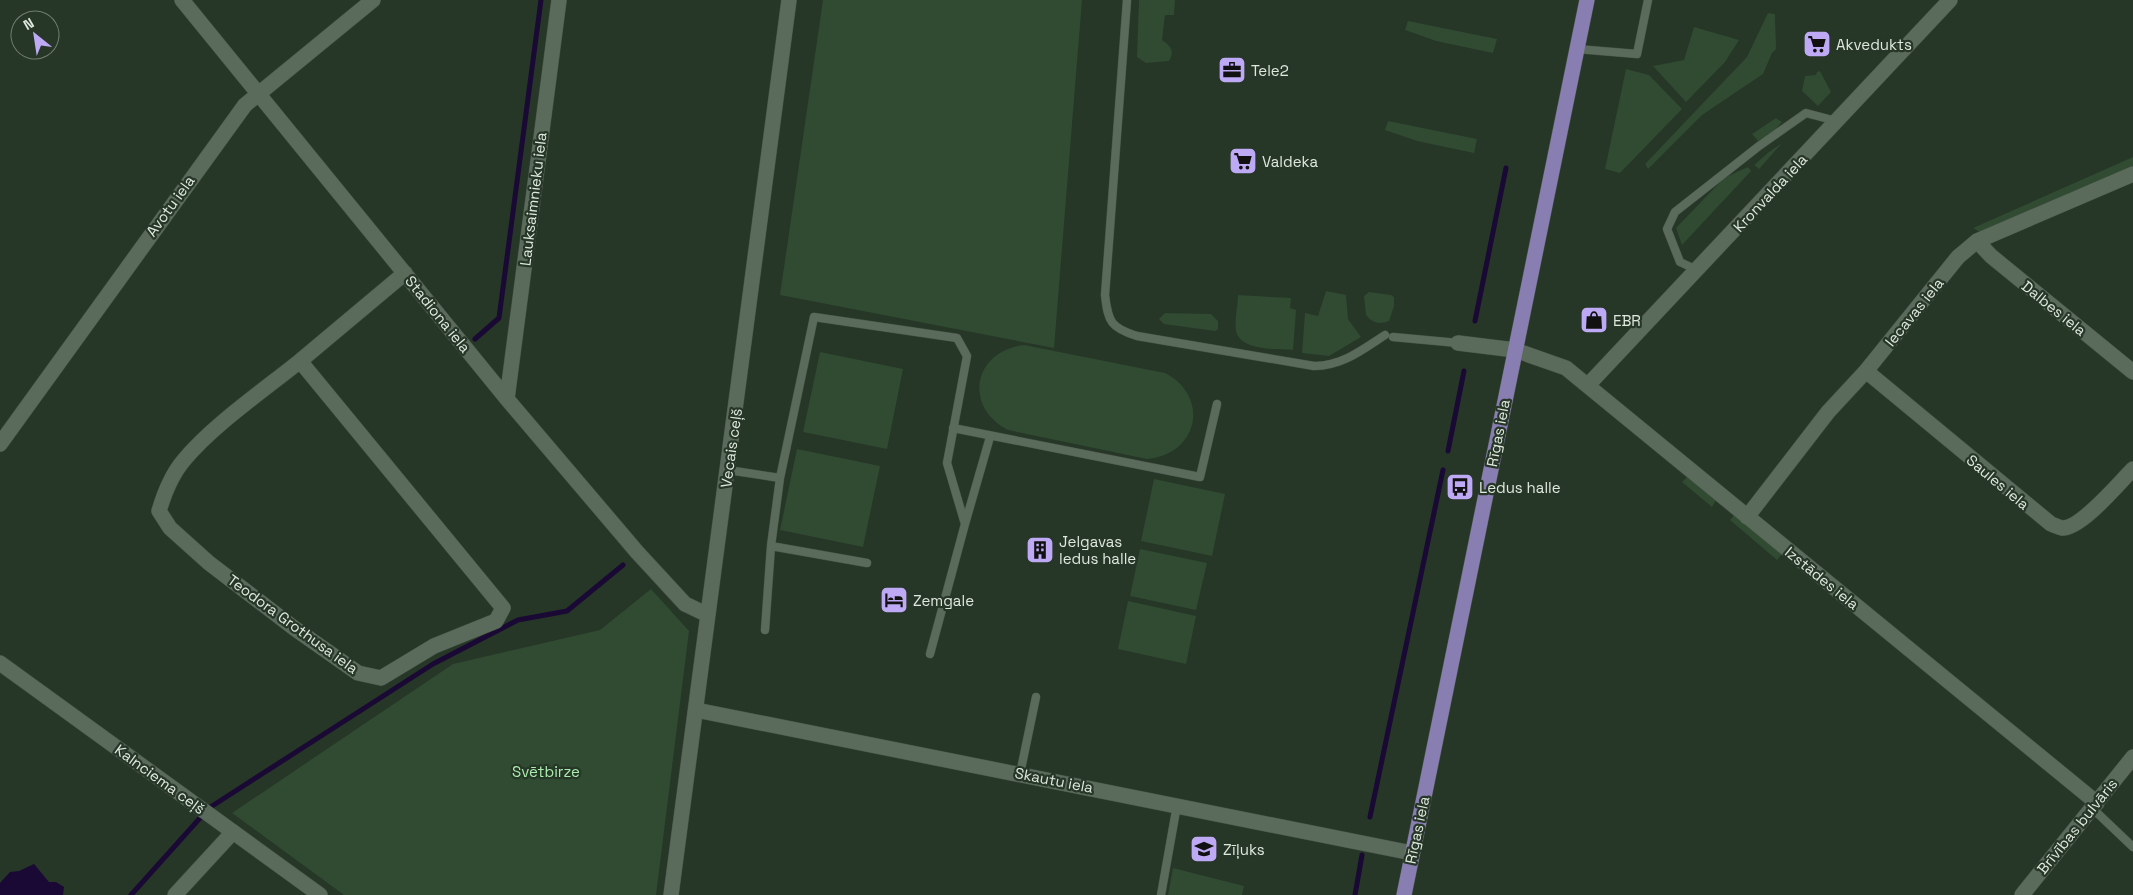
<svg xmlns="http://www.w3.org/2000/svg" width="2133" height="895" font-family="'Space Grotesk',sans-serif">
<rect width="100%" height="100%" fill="#263627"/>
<path fill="#304b32" d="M823,0H1082L1054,348L780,295Z
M1139,0H1175L1174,15H1165L1162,40C1171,46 1175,51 1169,61L1146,63L1137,57Z
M1768,13L1775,14L1776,49L1772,53L1763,74L1702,115L1648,169L1645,164L1747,57Z
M1408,21L1497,39L1493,53L1436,41L1405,30Z
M1694,27L1739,40L1725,62L1686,102L1653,66L1684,60Z
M1626,69L1649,75L1682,109L1620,173L1605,169Z
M1820,71L1831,92L1818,106L1802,91L1805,76L1816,75L1817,72Z
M1776,118L1782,122L1775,130L1758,141L1752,134Z
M1388,121L1477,139L1474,153L1417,141L1385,130Z
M1782,143L1759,169L1754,165L1769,152Z
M2133,157V169L1987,231H1978L1973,228Z
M1748,167L1751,171L1682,245L1676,228L1724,178Z
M1326,291L1346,295L1348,319L1361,337L1329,356L1302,353L1305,313L1318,316Z
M1369,292L1391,295L1394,297V306L1389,321C1380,325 1372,323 1366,315L1364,296Z
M1238,295L1291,298L1290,308L1296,310L1293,350C1278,349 1240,351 1236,331C1234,320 1238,306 1238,295Z
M1165,313L1211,314L1218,321V329L1215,331L1164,324L1159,319Z
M1024,345L1165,373C1211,397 1198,455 1147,459L1008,430C963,407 973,351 1024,345Z
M820,352L903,369L887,449L803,432Z
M797,449L880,466L863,547L780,530Z
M1687,477L1716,500L1712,507L1682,482Z
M1154,479L1225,494L1212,556L1141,541Z
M1734,515L1783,553L1777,560L1730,520Z
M1140,549L1207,563L1196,610L1130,596Z
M651,589L689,631L656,895H344L232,813L453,664L600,630Z
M1128,601L1196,616L1186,664L1118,649Z
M1173,868L1244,886L1242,895H1168Z"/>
<path fill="#1a0934" d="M34,864L49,882H56L64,887L63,895H0V883L10,872L19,871Z"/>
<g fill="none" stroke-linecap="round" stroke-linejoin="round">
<path stroke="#1a0934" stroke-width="5" d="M1475,321L1506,168
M475,339L499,318L541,0
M1448,451L1464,371
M1370,817L1443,470
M131,895L209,808L433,664L518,620L567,611L623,565
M1355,895L1362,855"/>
<defs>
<path id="lane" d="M1127,0L1105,295C1108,322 1111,328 1137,336L1314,366C1342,366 1362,350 1385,335
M1577,49L1637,54L1648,0
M1697,270L1680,262L1667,229L1675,212L1759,146L1806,113L1836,121
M1393,337L1458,343
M953,428L1200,477L1217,404
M728,470L780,478
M965,524L990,437
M771,546L780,478L814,317L957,338L967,356L947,463L965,524L930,654
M765,630L771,546L867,563
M1020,774L1036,697
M2092,808L2133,847
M1161,895L1177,805"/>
<path id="street" d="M182,0L507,399L637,552L685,604L708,615
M1977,241L1991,256L2133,372
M1458,343L1515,350L1566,368L2097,803
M300,361C264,390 213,425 184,460C172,474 164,494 159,511L170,528L209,563L294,628L358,673L381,678L434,646L496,621L503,608L300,361L405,273
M1866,371L2051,524C2054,525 2058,527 2062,528C2081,529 2119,483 2133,469
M1589,384L1950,0
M507,399L559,0
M0,444L245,105L373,0
M1747,517L1828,412L1866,371L1958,257L1977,241L2133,174
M696,710L1412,853
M175,895L233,832
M671,895L789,0
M2022,895L2133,757"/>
<path id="secondary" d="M0,663L320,895"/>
<path id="primary" d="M1404,895L1587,0"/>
</defs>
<use href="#lane" stroke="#455246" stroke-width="9"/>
<use href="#street" stroke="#455246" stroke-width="16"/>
<use href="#secondary" stroke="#455246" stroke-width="16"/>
<use href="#primary" stroke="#455246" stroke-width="16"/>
<use href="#lane" stroke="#5a6b5b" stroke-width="8"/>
<use href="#street" stroke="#5a6b5b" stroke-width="15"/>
<use href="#secondary" stroke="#5a6b5b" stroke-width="15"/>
<use href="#primary" stroke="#897eb1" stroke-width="15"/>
</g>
<defs>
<symbol id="supermarket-square" viewBox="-11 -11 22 22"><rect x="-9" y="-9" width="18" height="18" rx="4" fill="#bea9f4" stroke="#263627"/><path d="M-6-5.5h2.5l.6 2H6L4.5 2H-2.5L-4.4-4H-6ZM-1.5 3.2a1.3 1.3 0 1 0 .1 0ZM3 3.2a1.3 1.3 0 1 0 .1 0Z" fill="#111"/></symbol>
<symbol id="office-square" viewBox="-11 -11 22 22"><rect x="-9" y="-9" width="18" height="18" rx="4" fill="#bea9f4" stroke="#263627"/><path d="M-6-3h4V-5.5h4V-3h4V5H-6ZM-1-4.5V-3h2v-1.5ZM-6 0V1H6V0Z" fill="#111"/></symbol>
<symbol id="shop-square" viewBox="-11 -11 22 22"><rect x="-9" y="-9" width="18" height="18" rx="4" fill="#bea9f4" stroke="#263627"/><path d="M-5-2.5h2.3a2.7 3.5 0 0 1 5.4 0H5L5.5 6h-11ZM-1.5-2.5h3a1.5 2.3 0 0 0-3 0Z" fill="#111"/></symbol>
<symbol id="bus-square" viewBox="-11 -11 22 22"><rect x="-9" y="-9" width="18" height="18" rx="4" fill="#bea9f4" stroke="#263627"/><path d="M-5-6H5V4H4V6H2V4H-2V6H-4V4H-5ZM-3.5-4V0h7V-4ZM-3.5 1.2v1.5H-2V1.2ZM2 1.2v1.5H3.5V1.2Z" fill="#111"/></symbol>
<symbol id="building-square" viewBox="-11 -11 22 22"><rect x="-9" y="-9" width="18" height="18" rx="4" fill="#bea9f4" stroke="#263627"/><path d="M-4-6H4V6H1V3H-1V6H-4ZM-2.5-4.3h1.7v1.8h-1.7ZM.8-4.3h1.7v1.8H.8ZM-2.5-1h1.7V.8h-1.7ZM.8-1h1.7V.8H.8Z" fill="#111"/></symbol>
<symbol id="hotel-square" viewBox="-11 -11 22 22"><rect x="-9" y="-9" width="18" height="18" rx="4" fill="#bea9f4" stroke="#263627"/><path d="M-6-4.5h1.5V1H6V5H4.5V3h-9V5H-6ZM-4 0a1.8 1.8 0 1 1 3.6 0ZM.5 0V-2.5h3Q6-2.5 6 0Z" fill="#111"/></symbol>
<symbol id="school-square" viewBox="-11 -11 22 22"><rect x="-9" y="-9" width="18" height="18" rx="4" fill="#bea9f4" stroke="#263627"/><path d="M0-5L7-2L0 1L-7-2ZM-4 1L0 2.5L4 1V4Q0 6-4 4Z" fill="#111"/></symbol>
</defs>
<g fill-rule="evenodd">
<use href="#supermarket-square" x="1801" y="28" width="32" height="32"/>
<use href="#office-square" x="1216" y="54" width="32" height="32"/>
<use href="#supermarket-square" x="1227" y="145" width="32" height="32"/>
<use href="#shop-square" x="1578" y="304" width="32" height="32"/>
<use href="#bus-square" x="1444" y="471" width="32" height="32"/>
<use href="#building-square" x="1024" y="534" width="32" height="32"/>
<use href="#hotel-square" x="878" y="584" width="32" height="32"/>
<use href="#school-square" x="1188" y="833" width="32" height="32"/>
</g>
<g text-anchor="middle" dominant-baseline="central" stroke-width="4.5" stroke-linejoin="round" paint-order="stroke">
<g font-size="15" fill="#dee8de" stroke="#263627" text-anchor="start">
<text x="1836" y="44">Akvedukts</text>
<text x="1251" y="70">Tele2</text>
<text x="1262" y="161">Valdeka</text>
<text x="1613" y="320">EBR</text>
<text x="1479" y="487">Ledus halle</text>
<text x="1059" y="541">Jelgavas<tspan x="1059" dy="17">ledus halle</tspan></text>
<text x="913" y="600">Zemgale</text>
<text x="1223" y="849">Zīļuks</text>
</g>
<g font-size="15" fill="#dee8de" stroke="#263627">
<text transform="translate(1770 193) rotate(-47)">Kronvalda iela</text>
<text transform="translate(533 199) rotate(-83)">Lauksaimnieku iela</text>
<text transform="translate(170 206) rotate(-54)">Avotu iela</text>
<text transform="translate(2054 308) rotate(39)">Dalbes iela</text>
<text transform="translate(1914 312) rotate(-51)">Iecavas iela</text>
<text transform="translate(438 314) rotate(51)">Stadiona iela</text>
<text transform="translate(1498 433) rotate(-79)">Rīgas iela</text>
<text transform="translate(731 448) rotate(-82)">Vecais ceļš</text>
<text transform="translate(1998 482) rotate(40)">Saules iela</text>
<text transform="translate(1822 578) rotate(39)">Izstādes iela</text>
<text transform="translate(293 624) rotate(36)">Teodora Grothusa iela</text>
<text transform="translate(160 779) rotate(36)">Kalnciema ceļš</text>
<text transform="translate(1054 780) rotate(11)">Skautu iela</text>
<text transform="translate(2077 826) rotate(-51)">Brīvības bulvāris</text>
<text transform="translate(1417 830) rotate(-78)">Rīgas iela</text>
</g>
<g font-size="15" fill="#a9ecae" stroke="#263627">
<text x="546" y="771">Svētbirze</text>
</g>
</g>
<g transform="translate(35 35) rotate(330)"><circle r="24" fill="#263627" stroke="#707d70"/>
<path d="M0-4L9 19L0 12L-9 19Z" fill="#bea9f4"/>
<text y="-8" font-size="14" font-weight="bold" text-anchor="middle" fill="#dee8de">N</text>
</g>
</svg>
